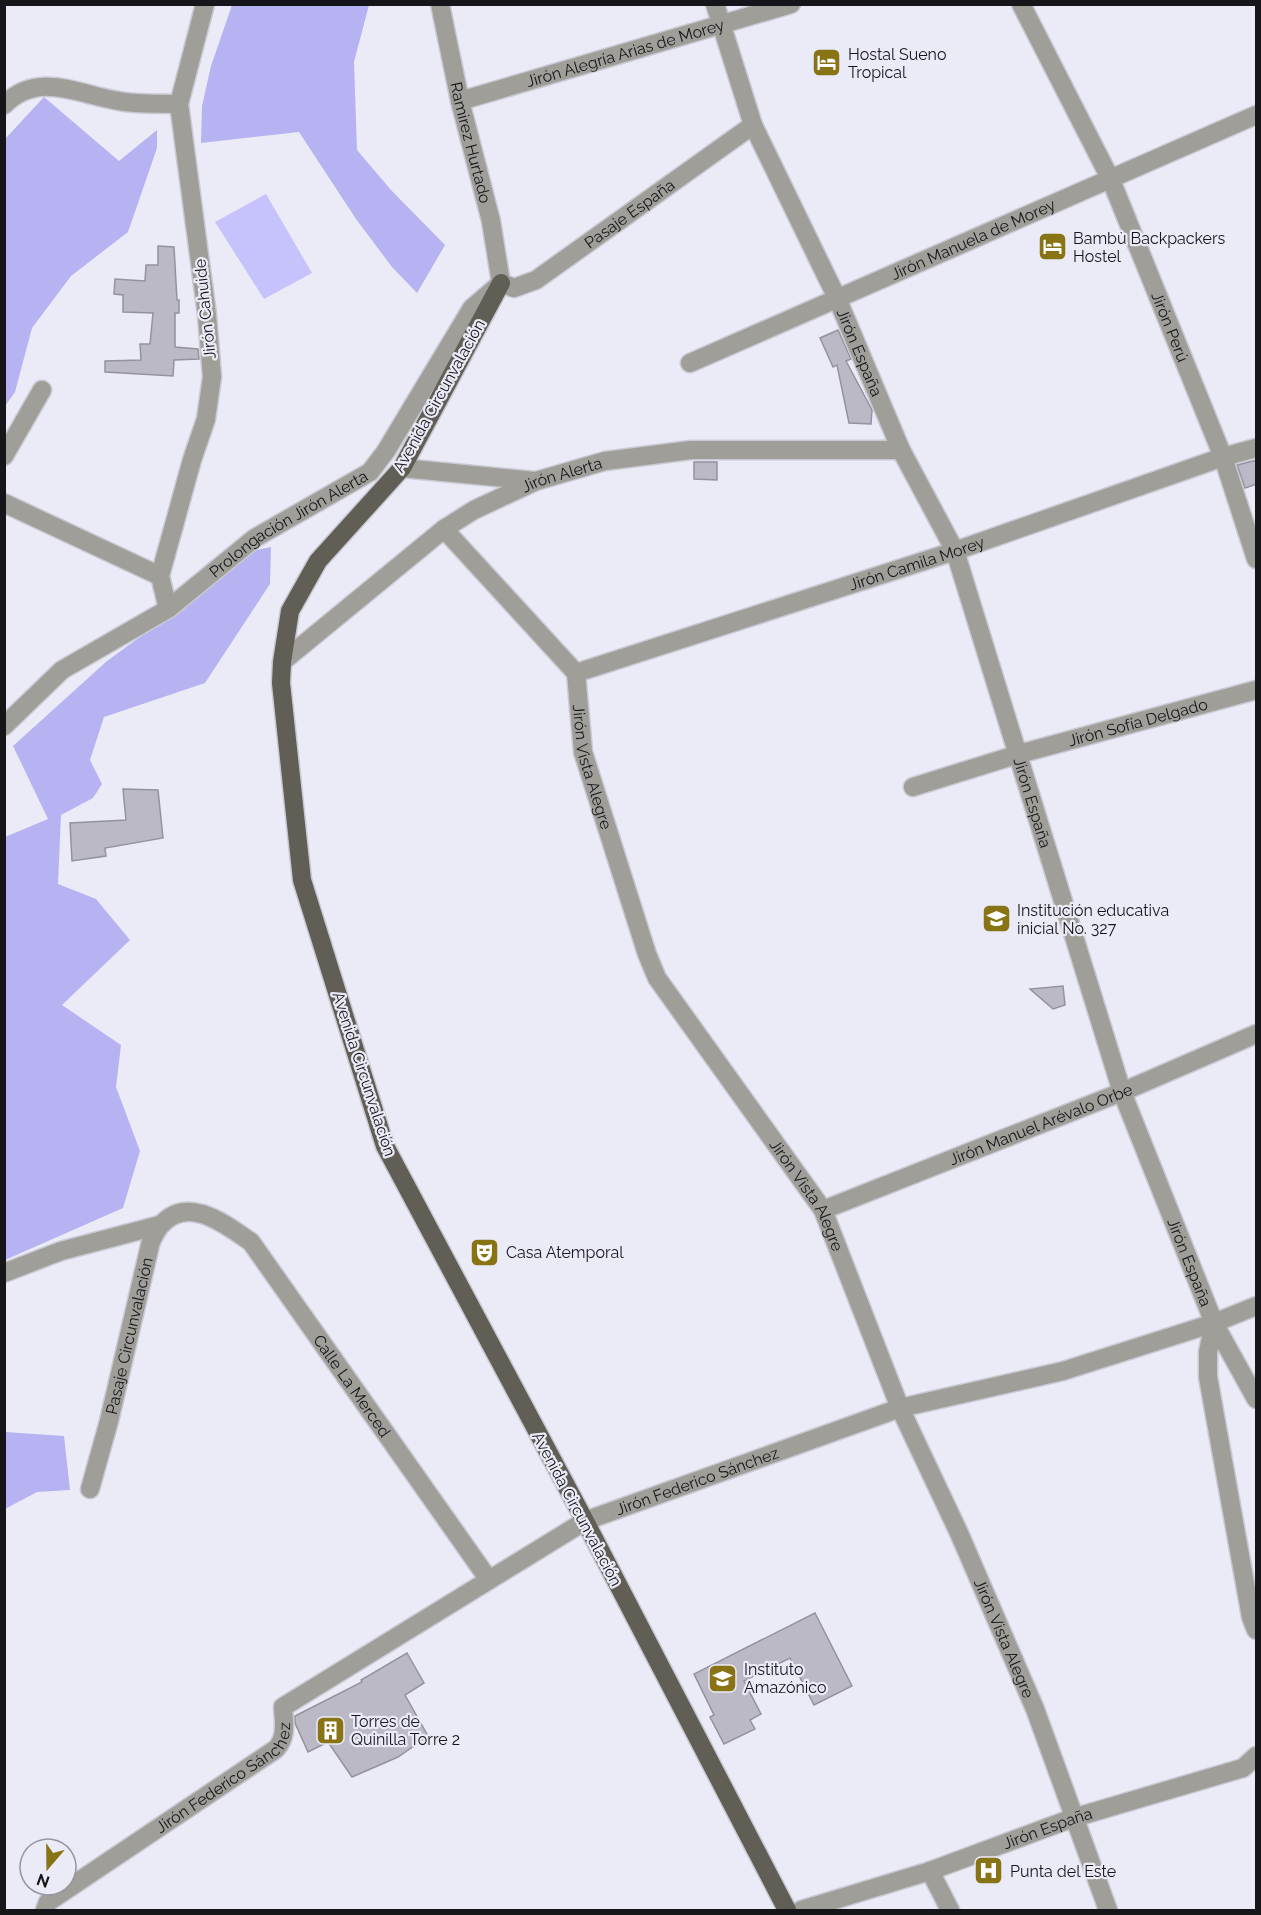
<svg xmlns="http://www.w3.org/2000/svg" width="1261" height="1915" font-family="Raleway,sans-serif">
<rect width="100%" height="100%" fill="#ebebf7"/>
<path fill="#c6c2fb" d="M266,194L312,273L264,299L215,222Z"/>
<path fill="#b7b2f1" d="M232,5H369L354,62L357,150L391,190L445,245L417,293L392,267L356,219L299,132L201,143L202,106L211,66Z
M44,97L119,161L157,130V148L128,232L71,276L32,328L15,392L5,406V139Z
M271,547L270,584L205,683L104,717L90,760L102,784L93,798L61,815L58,884L96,899L130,940L62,1005L121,1045L116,1087L140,1151L123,1208L5,1260V837L48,819L13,746L107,661L192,599L238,554Z
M5,1432L64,1436L70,1490L37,1492L5,1509Z"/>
<path fill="#bab9c5" stroke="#93939e" stroke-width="1.5" d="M158,246L174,247L177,300H179V313H175V347L198,349L199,359L174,360L173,376L105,372V361L141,360L140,344H150L153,313L123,312V295L114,294L115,279L145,281L146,265H158Z
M838,330L851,359L846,361L872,410L871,424L849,423L837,365L833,367L820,338Z
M1257,460V484L1245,488L1237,465Z
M694,462H717V480L694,479Z
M123,789L158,790L163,838L105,848L106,856L72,861L70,823L126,820Z
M1063,986L1065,1005L1053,1009L1030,989Z
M815,1613L852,1686L814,1705L790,1658L744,1681L761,1714L750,1720L755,1729L724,1744L710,1717L714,1715L694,1674Z
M407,1653L424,1683L405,1695L428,1736L398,1757L352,1777L328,1742L308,1752L295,1723V1716L362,1682L361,1680Z"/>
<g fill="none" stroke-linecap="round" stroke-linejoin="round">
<defs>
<g id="minor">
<path id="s1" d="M440,4L460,101L491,221L501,283"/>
<path id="s2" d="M715,4L753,125L837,298L901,450L955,551L1122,1092L1214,1323L1256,1399"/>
<path id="s3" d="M1021,4L1111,180L1223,457L1256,559"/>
<path id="s4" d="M460,101L791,4"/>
<path d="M4,105C38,70 79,95 119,101C138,105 160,103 179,104"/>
<path id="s5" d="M501,283L514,288L536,280L753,125"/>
<path id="s6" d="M690,363L1256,115"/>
<path d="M4,456L42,390"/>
<path d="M402,468L535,481"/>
<path d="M4,503L160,576"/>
<path id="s7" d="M444,529L576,673L583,752L647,954L657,978L823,1210L900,1408L959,1533L1035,1709L1108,1910"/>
<path d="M168,609L160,576L192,460L206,419L212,377L207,315L179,104L205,4"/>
<path id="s8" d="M282,662L444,529L474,510L536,481L605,461L691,450H901"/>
<path id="s9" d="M576,673L955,551L1223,457L1256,448"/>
<path id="s10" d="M4,726L62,670L168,609L255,538L370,472L386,451L472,308L500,284"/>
<path id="s11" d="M913,787L1019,754L1256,690"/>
<path id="s12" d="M823,1210L1122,1092L1256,1034"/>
<path d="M4,1273L61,1251L160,1225"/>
<path d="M1214,1323L1208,1352V1377L1251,1617L1256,1630"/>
<path id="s13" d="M90,1489L109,1421L151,1241C154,1236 157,1229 161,1225C188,1194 226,1225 251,1242L489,1580"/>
<path d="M930,1871L950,1910"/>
<path id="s14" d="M45,1910L48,1902L276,1749C287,1737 284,1723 283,1707L585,1521L900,1408L1063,1371L1214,1323L1256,1306"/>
<path id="s15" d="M801,1910L930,1871L1073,1818L1243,1768L1256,1756"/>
</g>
<path id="major" d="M501,283L402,468L318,561L290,611L282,662L281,683L302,880L385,1146L585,1521L787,1910"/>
</defs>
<use href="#minor" stroke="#c9c9d3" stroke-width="21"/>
<use href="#major" stroke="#c9c9d3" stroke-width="21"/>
<use href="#minor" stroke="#9f9e99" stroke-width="18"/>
<use href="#major" stroke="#605e55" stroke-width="18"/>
</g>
<defs>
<symbol id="hotel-square" viewBox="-11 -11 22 22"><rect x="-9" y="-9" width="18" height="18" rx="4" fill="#887315" stroke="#ebebf7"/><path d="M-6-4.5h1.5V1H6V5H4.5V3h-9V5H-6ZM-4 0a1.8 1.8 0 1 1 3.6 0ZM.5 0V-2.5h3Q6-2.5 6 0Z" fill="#fff"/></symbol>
<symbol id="school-square" viewBox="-11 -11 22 22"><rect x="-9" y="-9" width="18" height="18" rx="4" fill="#887315" stroke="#ebebf7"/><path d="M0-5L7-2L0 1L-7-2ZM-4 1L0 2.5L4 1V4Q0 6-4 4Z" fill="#fff"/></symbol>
<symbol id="theatre-square" viewBox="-11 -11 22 22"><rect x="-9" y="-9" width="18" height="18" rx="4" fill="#887315" stroke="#ebebf7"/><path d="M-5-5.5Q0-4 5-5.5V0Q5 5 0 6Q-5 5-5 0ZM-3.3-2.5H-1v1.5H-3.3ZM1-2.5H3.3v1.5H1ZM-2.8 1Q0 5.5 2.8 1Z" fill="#fff"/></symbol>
<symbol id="university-square" viewBox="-11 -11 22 22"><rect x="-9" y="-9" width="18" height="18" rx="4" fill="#887315" stroke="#ebebf7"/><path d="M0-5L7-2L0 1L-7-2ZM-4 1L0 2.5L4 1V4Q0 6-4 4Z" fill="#fff"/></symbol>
<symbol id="building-square" viewBox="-11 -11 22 22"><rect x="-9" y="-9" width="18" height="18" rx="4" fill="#887315" stroke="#ebebf7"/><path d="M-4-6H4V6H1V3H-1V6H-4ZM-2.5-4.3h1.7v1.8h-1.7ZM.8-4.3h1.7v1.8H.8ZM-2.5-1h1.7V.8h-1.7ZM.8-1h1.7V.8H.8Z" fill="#fff"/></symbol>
<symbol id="hospital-square" viewBox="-11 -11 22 22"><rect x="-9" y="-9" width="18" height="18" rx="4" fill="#887315" stroke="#ebebf7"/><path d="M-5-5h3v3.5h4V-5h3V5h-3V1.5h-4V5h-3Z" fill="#fff"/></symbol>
</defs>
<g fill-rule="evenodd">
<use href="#hotel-square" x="810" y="46" width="33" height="33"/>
<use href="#hotel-square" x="1036" y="230" width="33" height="33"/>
<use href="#school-square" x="980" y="902" width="33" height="33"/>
<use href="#theatre-square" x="468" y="1236" width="33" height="33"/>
<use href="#university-square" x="706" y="1662" width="33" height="33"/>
<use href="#building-square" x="314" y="1714" width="33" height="33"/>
<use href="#hospital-square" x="972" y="1854" width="33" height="33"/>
</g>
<g text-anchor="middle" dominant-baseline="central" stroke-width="4.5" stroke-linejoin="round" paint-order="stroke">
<g font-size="16" fill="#161519" stroke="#ebebf7">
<text stroke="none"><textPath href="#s4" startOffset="172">Jirón Alegría Arias de Morey</textPath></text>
<text stroke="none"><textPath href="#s1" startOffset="142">Ramirez Hurtado</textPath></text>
<text stroke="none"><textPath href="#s5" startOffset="152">Pasaje España</textPath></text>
<text stroke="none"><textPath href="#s6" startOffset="309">Jirón Manuela de Morey</textPath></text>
<text transform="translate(205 309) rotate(-96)">Jirón Cahuide</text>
<text stroke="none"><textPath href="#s3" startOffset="356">Jirón Perú</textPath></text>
<text stroke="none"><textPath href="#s2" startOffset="378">Jirón España</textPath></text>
<text transform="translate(439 396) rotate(-61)">Avenida Circunvalación</text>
<text stroke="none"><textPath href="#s8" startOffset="340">Jirón Alerta</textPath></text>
<text stroke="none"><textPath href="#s10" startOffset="351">Prolongación Jirón Alerta</textPath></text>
<text stroke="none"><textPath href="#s9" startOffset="358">Jirón Camila Morey</textPath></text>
<text stroke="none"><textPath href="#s11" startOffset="234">Jirón Sofía Delgado</textPath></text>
<text stroke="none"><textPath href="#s7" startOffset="291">Jirón Vista Alegre</textPath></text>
<text stroke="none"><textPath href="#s2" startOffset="862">Jirón España</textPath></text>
<text transform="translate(364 1074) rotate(72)">Avenida Circunvalación</text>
<text stroke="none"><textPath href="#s12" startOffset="234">Jirón Manuel Arévalo Orbe</textPath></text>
<text stroke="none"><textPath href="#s7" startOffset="777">Jirón Vista Alegre</textPath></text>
<text stroke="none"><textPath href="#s2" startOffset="1348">Jirón España</textPath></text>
<text stroke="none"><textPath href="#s13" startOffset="158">Pasaje Circunvalación</textPath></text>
<text stroke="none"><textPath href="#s13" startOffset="552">Calle La Merced</textPath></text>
<text stroke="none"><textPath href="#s14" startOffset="801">Jirón Federico Sánchez</textPath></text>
<text transform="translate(577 1509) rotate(62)">Avenida Circunvalación</text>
<text stroke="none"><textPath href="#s7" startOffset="1263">Jirón Vista Alegre</textPath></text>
<text stroke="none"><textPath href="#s14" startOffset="226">Jirón Federico Sánchez</textPath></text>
<text stroke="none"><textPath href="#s15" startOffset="260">Jirón España</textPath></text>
</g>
<g font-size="16" fill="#161519" stroke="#ebebf7" text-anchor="start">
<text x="848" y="54">Hostal Sueno<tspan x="848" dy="18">Tropical</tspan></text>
<text x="1073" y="238">Bambù Backpackers<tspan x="1073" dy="18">Hostel</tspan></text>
<text x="1017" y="910">Institución educativa<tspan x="1017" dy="18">inicial No. 327</tspan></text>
<text x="506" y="1252">Casa Atemporal</text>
<text x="744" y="1669">Instituto<tspan x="744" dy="18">Amazónico</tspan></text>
<text x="351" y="1721">Torres de<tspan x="351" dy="18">Quinilla Torre 2</tspan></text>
<text x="1010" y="1871">Punta del Este</text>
</g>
</g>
<rect width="1261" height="1915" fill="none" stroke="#161519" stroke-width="12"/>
<g transform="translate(48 1867) rotate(200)"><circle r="28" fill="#ebebf7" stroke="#96959e" stroke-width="1.5"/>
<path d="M0-4.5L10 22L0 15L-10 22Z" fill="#887315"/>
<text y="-9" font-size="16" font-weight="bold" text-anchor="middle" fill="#161519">N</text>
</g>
</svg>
